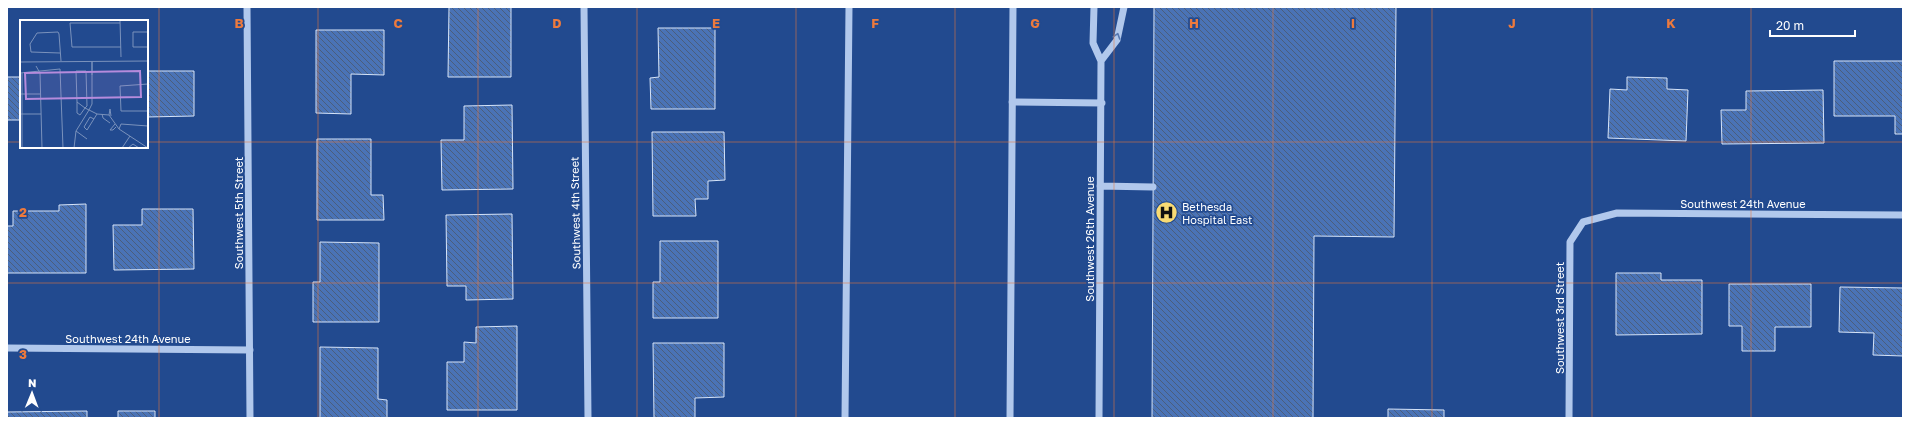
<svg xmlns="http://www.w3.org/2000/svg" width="1910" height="425" font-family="'Golos Text',sans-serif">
<defs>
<pattern id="building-back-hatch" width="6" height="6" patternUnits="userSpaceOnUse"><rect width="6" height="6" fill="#4a73b6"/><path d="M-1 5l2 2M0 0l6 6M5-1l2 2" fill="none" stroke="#4b5e7c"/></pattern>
</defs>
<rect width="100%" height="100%" fill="#224a8f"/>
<path fill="url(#building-back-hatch)" stroke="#d6e4f9" d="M449,7H511V77H448Z
M1154,7H1396L1394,237L1314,236L1313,418H1152Z
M658,28H715V109H651L650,78L659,77Z
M316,30H384V75L351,74V114L316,113Z
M1834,61H1903V134H1895V116H1834Z
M147,71H194V116L147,117Z
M7,77H21V120H7Z
M1627,77L1667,78V89L1688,90L1686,141L1608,138L1610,89L1627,90Z
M1823,90L1824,143L1722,144L1721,110H1746V91Z
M512,105L513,189L442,190L441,140H464V106Z
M652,132H724L725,180L708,181V199H695L696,216H653Z
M317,139H371V195H383L384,220H317Z
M86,204V273H7V226H13V211H59V205Z
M142,209H193L194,269L114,270L113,225H142Z
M512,214L513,299L466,300V286H447L446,215Z
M660,241H718V318H653V282H660Z
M320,242L379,243V322H313V282H320Z
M1616,273H1661V280H1702V334L1616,335Z
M1729,284H1811V327H1775V351H1742V326H1729Z
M1840,287L1903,288V356L1873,355L1874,333L1839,332Z
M517,326V410H447V362H464V342L476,343V327Z
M653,343H724V397L695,398V418H654Z
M320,347L378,348V399L387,400V418H320Z
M1388,409L1444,410V418H1388Z
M87,411V418H7V412Z
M118,411H155V418H195H118Z"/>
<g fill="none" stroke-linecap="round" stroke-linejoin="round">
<path stroke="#b1c8ec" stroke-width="7" d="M247,7L250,418
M584,7L588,418
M1094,7L1093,43L1101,61L1099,418
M1101,61L1117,40L1124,7
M1012,102L1102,103
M1100,186L1153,187
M7,348L250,350
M845,418L849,7
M1010,418L1013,7
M1569,418L1570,242L1583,222L1617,213L1903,215"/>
</g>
<defs><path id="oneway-chevron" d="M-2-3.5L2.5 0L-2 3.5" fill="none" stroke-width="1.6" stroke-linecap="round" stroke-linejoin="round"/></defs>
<use stroke="#5476b0" href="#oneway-chevron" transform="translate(1117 36) rotate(-72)"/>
<path fill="none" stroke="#ed7a3d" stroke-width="1" stroke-opacity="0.55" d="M159,7V418M318,7V418M478,7V418M637,7V418M796,7V418M955,7V418M1114,7V418M1273,7V418M1432,7V418M1592,7V418M1751,7V418M7,142H21M147,142H1903M7,283H1903"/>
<defs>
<symbol id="hospital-disc" viewBox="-11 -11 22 22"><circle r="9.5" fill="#f8da73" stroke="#224a8f"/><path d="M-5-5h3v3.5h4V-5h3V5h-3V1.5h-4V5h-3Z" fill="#111"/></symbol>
</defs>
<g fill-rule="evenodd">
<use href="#hospital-disc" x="1154" y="200" width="25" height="25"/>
</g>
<g text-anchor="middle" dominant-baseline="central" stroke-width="3.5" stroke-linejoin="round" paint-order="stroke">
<g font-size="11" fill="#fff" stroke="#224a8f">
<text x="1743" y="203">Southwest 24th Avenue</text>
<text transform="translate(238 213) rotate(-90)">Southwest 5th Street</text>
<text transform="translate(575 213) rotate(-91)">Southwest 4th Street</text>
<text transform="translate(1089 239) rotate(-90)">Southwest 26th Avenue</text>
<text transform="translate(1559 318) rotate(-90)">Southwest 3rd Street</text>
<text x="128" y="338">Southwest 24th Avenue</text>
</g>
<g font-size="11" fill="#fff" stroke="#224a8f" text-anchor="start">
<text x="1182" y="206">Bethesda<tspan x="1182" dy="13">Hospital East</tspan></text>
</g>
</g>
<g transform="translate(20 20)">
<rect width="128" height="128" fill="#224a8f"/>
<path fill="none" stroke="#7a92bc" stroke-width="1" d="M100,0L101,37M100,3H50L52,27H101M128,12H113V27H128M40,33L11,32L10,24L17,13L38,12L39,14L41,41M72,41V84L69,90L77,94L89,95L99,109L128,128M0,42L128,41M16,46L20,53L22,128M0,53L40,49L43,128M72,55V41M128,64L100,66L101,91H128M0,74H21M0,94H21M82,94L83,98L90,103M89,95L90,89L91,96M74,99L70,97L64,107L67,110L77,94M95,104L90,110H93L96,107M99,109L101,104L128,106M56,111L67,119M2,128V53M54,128L56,111L69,90L65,88L57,82L56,51H66L67,86L65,88L60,95L57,93V82M102,128L110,116M108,128L113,124L119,128"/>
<path fill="#b68bdc" fill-opacity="0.15" stroke="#b68bdc" stroke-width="2" d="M120,51L121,77L6,79L5,53Z"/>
<rect width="128" height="128" fill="none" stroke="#fff" stroke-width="2"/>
</g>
<g font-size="13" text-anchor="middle" font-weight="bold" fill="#ed7a3d" stroke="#224a8f" stroke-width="3.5" stroke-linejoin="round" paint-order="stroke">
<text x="239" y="28">B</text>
<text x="398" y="28">C</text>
<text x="557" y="28">D</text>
<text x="716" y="28">E</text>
<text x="875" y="28">F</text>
<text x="1035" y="28">G</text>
<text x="1194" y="28">H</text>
<text x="1353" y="28">I</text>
<text x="1512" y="28">J</text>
<text x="1671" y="28">K</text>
<text x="23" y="217">2</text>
<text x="23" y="359">3</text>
</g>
<rect width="1910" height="425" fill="none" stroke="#ffffff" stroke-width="16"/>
<g transform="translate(32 393) rotate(1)" stroke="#224a8f" stroke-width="3" paint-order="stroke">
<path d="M0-3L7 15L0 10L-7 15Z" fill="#ffffff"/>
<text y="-6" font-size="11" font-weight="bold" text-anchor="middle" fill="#ffffff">N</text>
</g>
<path d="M1770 30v6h85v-6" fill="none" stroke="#ffffff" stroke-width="2"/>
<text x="1776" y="30" font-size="12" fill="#ffffff" stroke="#224a8f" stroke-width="3" paint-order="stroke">20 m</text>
</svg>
